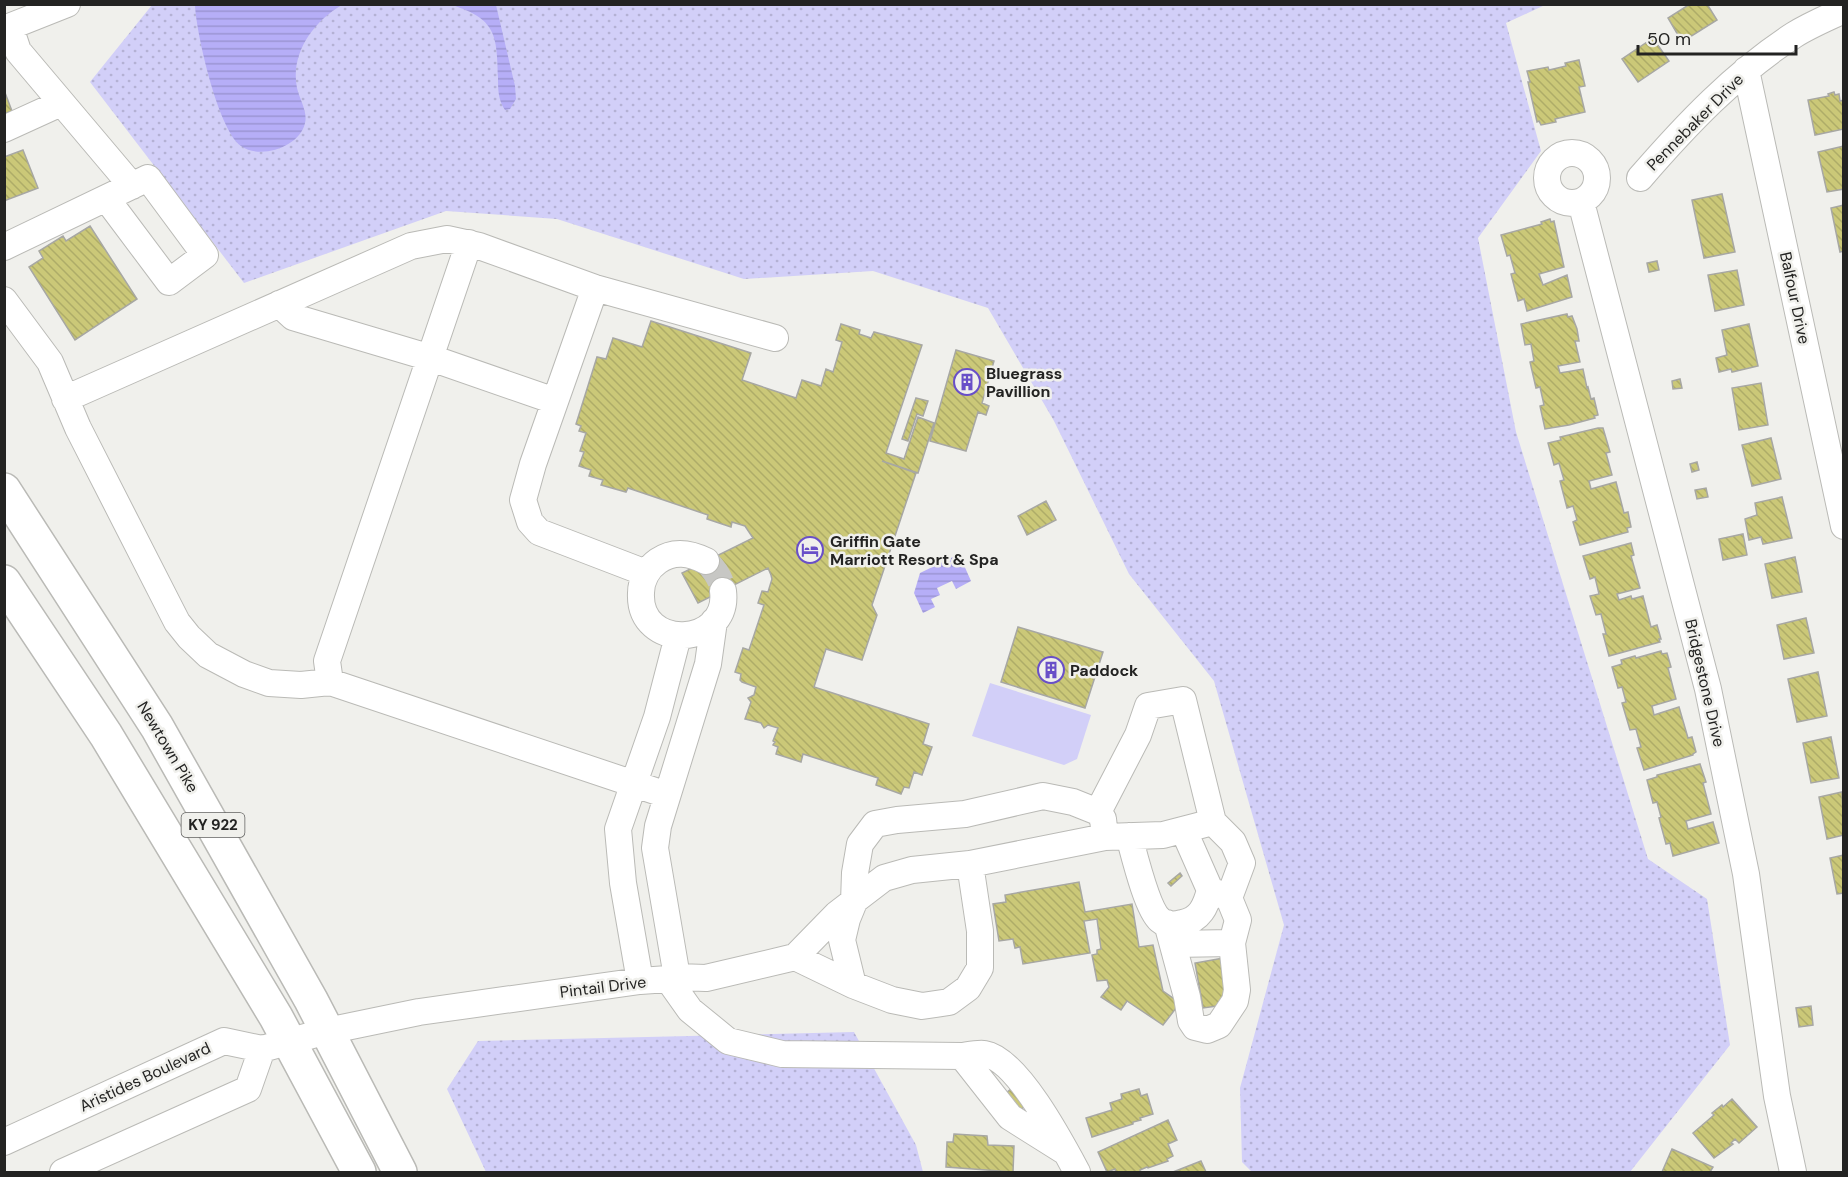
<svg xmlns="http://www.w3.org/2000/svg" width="1848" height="1177" font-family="'DM Sans',sans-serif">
<defs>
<pattern id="grass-dots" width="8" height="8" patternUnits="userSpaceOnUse" patternTransform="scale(1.5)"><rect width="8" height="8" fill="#d2cff8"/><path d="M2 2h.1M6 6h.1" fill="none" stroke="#b4b1d4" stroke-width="1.8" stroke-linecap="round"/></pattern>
<pattern id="water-rules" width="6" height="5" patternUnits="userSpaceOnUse" patternTransform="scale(1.5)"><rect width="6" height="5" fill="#b6aef7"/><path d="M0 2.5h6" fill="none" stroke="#9c95d3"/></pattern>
<pattern id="building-back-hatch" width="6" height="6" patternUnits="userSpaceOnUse" patternTransform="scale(1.5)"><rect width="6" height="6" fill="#cbc878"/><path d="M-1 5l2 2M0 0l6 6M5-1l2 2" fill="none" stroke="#aeac68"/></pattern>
</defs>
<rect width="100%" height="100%" fill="#f0f0ec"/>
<path fill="url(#grass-dots)" d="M152,5H1545L1506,23L1541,151L1478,238L1516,432L1648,859L1707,899L1730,1045L1630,1172H1252L1242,1162L1240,1088L1284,925L1214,681L1129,574L1054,421L988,308L873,271L744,279L557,219L446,211L244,283L90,82Z
M854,1032L916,1145L923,1172H486L447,1089L478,1041Z"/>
<path fill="#d2cff8" d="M990,683L1091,715L1077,759L1064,765L972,736Z"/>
<path fill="url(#water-rules)" d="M195,5H342C314,21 290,53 297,88C299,98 308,112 305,123C300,147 260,160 241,146C218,130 196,32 195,5Z
M452,5H496L515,86L516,99L510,109L505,110C498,100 498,89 498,77C497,35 496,19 452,5Z
M959,554L971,581L956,589L952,581L937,588L940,595L931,599L935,607L923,613L914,593L920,573Z"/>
<path fill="url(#building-back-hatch)" stroke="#a7a7a3" stroke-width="1.5" d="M1690,4H1707L1717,20L1682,42L1668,18Z
M1653,38L1669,61L1638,82L1622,59Z
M1579,60L1585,86L1579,87L1585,112L1555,119L1556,122L1541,125L1539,121L1537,122L1528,82H1530L1527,71L1548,67L1549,70L1566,66L1565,63Z
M4,90L12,111L4,114Z
M1834,92L1835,95L1839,94L1840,101L1844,100V129L1815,135L1808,100L1829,96L1828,94Z
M1844,146V189L1827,192L1818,152Z
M23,150L38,188L4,201V157Z
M1722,194L1735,252L1704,258L1692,200Z
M1844,205V251L1840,252L1831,208Z
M1550,219L1551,222L1554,221L1564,267L1539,274L1543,285L1567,275L1572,297L1527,311L1524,299L1518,301L1511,274L1515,273L1510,255L1507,256L1501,235L1542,224L1541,222Z
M90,226L137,299L75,340L29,267L43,258L39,251L63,236L66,241Z
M1657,261L1659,270L1649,272L1647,263Z
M1737,270L1744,305L1715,311L1708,275Z
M1567,314L1568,317L1572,316L1577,329L1579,341H1575L1580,362L1558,366L1560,373L1583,369L1587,388L1588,387L1591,399L1594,398L1598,415L1594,416L1595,418L1569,425L1545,429L1540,406L1544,405L1540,387L1536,388L1530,362L1534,361L1531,344L1525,345L1521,324Z
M651,321L751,353L742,380L796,398L802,380L821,386L826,369L833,372L842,342L836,340L841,324L860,330L859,334L871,338L874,332L922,345L886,453L904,459L918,417L934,423L918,473L882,461L916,473L872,605L877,615L862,660L826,649L814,687L929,724L923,744L932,747L922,775L914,772L909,788L904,787L901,794L876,785L878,778L803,754L801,762L776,754L778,747L773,745L775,742L773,741L778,728L768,725L764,728L761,723L745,719L751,702L748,698L754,695L756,687L742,682L740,680L741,674L735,672L743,648L749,650L764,605L758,603L762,591L768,592L772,579L771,575L768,568L698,603L682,573L753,538L745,526L732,522L731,527L707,519L708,515L628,488L626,492L601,485L603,480L589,476L591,470L579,466L584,452L580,451L586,433L579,431L581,426L576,424L597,357L606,359L613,338L642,347Z
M1749,324L1758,366L1732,372L1731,369L1719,372L1716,358L1727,355L1722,330Z
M956,350L994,361L982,403L989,406L986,415L978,412L966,451L930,441Z
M1680,379L1682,388L1673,389L1672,381Z
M1761,383L1768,425L1739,430L1732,388Z
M916,398L928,401L923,416L917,414L908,441L902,439Z
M1598,428H1603L1610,452L1606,453L1612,475L1589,481L1591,489L1616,482L1624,513L1628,512L1631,527L1627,528L1628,532L1580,545L1573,522L1577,520L1573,506L1567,508L1560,481L1564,480L1559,463L1554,465L1548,443L1561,440L1560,437Z
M1771,438L1781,479L1752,486L1742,445Z
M1697,462L1699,470L1692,472L1690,464Z
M1706,488L1708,497L1697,499L1695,490Z
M1782,497L1792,538L1763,544L1761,537L1749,540L1745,519L1757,515L1755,503Z
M1046,501L1056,520L1027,535L1018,516Z
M1743,534L1747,555L1723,560L1719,539Z
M1631,543L1634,555L1631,556L1640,588L1617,594L1619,600L1631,596L1632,599L1643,596L1651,627L1657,625L1661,639H1659L1660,642L1609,656L1603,634H1606L1601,614L1596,615L1590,596L1599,594L1595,577L1590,579L1583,556Z
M1795,557L1802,592L1772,598L1765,564Z
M1806,618L1814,653L1784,659L1777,625Z
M1018,627L1103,652L1085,708L1001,682Z
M1661,651L1662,654L1667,653L1671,667L1668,668L1676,699L1652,706L1654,715L1679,707L1688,738L1692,737L1696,752L1693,754V755L1644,770L1637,748L1641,747L1636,729L1630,730L1622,703L1626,702L1622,687L1618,688L1612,667L1622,664L1621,660L1635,656L1636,658Z
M1818,672L1827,716L1797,722L1788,679Z
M1831,737L1839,778L1811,783L1803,743Z
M1700,764L1706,782L1703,783L1711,814L1686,821L1688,829L1713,822L1719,843L1673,856L1670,843L1666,844L1659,818L1661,817L1657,802L1653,803L1647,780L1657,777V775Z
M1842,792L1844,835L1827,839L1819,797Z
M1844,855V893L1837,894L1830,858Z
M1180,873L1182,876L1171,886L1168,883Z
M1079,882L1085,912L1132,904L1139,947L1153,945L1163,991L1180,1003L1163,1025L1127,1001L1121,1010L1101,997L1109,987L1107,980L1097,981L1092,955L1097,954V950L1101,949L1097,919L1084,921L1090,953L1023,964L1020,947L1015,948L1013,939L999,941L993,904L1006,902L1005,895Z
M1224,958V1005L1203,1008L1195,963Z
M1811,1006L1813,1025L1799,1027L1796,1008Z
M1017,1084L1031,1102L1020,1110L1006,1093Z
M1139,1089L1141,1096L1147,1094L1153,1114L1140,1118L1141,1120L1133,1122V1124L1092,1137L1086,1118L1112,1110L1110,1103L1122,1099L1121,1094Z
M1732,1099L1757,1127L1739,1143L1735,1139L1731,1143L1733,1144L1714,1158L1693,1133L1714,1115L1712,1113L1722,1105L1723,1107Z
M1168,1120L1177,1140L1168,1144L1173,1156L1167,1159L1168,1161L1148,1168L1147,1167L1140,1170V1172H1116L1115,1169L1107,1172L1098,1152Z
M954,1134L987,1136L988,1145L1014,1146L1013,1172L946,1167L947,1142H953Z
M1672,1149L1713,1167L1710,1172H1662Z
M1201,1161L1206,1172H1173Z"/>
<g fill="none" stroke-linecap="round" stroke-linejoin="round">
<path stroke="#c7c7c4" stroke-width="26" stroke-dasharray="26 13" stroke-linecap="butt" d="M706,561C715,570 721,578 723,591"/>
<defs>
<path id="minor" d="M10,27L18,51L132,186
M4,29L67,4
M1746,70L1844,526
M4,129L61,103
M1547 178a25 25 0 1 1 50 0a25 25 0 1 1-50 0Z
M1640,178C1685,126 1735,73 1794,35C1810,25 1827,18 1844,10
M1581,202L1708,689L1746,874L1777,1096L1793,1172
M4,247L148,178L205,255L169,282L106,198
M595,288L533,464L523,500L530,522L539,532L646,573
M4,300L50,362L78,428L177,622L189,637L208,655L244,674L269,683L301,685L330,682L667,795
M279,304L293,317L431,358L555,401
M65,399L411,246L447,239L479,246L595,288L775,338
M706,561C690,553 674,550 658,561C648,568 641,580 641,593C638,652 730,647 723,591
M330,682L327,661L469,243
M1098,812L1138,735L1148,706L1183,700L1213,822L1163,835L1105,837
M1213,822L1233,842L1242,863L1229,898
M1129,836C1134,854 1147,909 1160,920C1166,925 1175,925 1182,923C1200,920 1206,906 1210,890L1184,831
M1167,923L1187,997L1191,1021L1195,1027L1207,1030L1219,1025L1235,1001L1237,990L1232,943L1238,920L1229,898L1210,890
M1173,944L1232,943
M677,977L655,848L658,826L708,664L714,621
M668,979L677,977L706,978L795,957L853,985L892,1000L922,1006L949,1002L968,988L980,968V931L970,864L912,870L884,878L837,914L795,957
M640,981L623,883L618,829L657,717L678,636
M853,985L842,940L847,919L854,902L855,873L860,844L875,824L897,820L965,814L1043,796L1073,802L1098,812L1103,819L1105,837L970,864
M4,1142L224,1041L262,1049L327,1031L419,1012L640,981L668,979L690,1010L728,1041L782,1054L962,1056
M1064,1151L1010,1117L962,1056C969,1055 978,1053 985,1054C1017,1059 1062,1144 1077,1172
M63,1172L248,1089L262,1049"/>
<path id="highway" d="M4,490L157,727L311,1000L400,1172
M4,582L106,735L276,1017L359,1172"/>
</defs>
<use href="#minor" stroke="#babab6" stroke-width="28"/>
<use href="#highway" stroke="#babab6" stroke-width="36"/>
<use href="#minor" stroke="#fff" stroke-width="26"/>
<use href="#highway" stroke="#fff" stroke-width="33"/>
</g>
<defs>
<symbol id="building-ring" viewBox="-11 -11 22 22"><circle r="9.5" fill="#f0f0ec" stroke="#694fc8" stroke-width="1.5"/><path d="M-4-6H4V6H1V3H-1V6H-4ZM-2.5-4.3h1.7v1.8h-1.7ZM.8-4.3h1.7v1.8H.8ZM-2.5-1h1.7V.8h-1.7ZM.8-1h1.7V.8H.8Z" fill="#694fc8"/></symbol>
<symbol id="hotel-ring" viewBox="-11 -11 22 22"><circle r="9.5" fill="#f0f0ec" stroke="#694fc8" stroke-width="1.5"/><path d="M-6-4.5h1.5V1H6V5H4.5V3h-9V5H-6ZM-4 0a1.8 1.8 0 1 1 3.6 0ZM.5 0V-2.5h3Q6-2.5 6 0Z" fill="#694fc8"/></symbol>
</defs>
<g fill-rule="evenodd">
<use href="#building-ring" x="952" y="367" width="30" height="30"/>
<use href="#hotel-ring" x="795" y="535" width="30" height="30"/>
<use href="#building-ring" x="1036" y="655" width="30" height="30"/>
</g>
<g text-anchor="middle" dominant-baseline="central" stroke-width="5" stroke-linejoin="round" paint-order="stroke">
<rect fill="#f0f0ec" stroke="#60605f" stroke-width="1.5" x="181.5" y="813" width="63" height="24" rx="4.5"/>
<g font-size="15" font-weight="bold" fill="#232322">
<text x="213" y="825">KY 922</text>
</g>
<g font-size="16" fill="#232322" stroke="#f0f0ec">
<text transform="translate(1695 122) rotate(-45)">Pennebaker Drive</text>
<text transform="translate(1795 298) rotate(78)">Balfour Drive</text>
<text transform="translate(1705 683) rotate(77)">Bridgestone Drive</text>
<text transform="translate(168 747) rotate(59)">Newtown Pike</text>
<text transform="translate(603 987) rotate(-7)">Pintail Drive</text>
<text transform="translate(145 1077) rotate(-25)">Aristides Boulevard</text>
</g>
<g font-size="16" font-weight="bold" fill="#232322" stroke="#f0f0ec" text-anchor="start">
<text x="986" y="373">Bluegrass<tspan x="986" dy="18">Pavillion</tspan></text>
<text x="830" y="541">Griffin Gate<tspan x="830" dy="18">Marriott Resort &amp; Spa</tspan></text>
<text x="1070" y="670">Paddock</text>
</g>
</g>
<rect width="1848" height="1177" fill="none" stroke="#232322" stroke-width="12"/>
<path d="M1638 45v9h158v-9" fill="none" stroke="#232322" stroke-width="3"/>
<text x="1647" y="45" font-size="18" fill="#232322" stroke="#f0f0ec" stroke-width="4.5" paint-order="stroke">50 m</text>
</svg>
